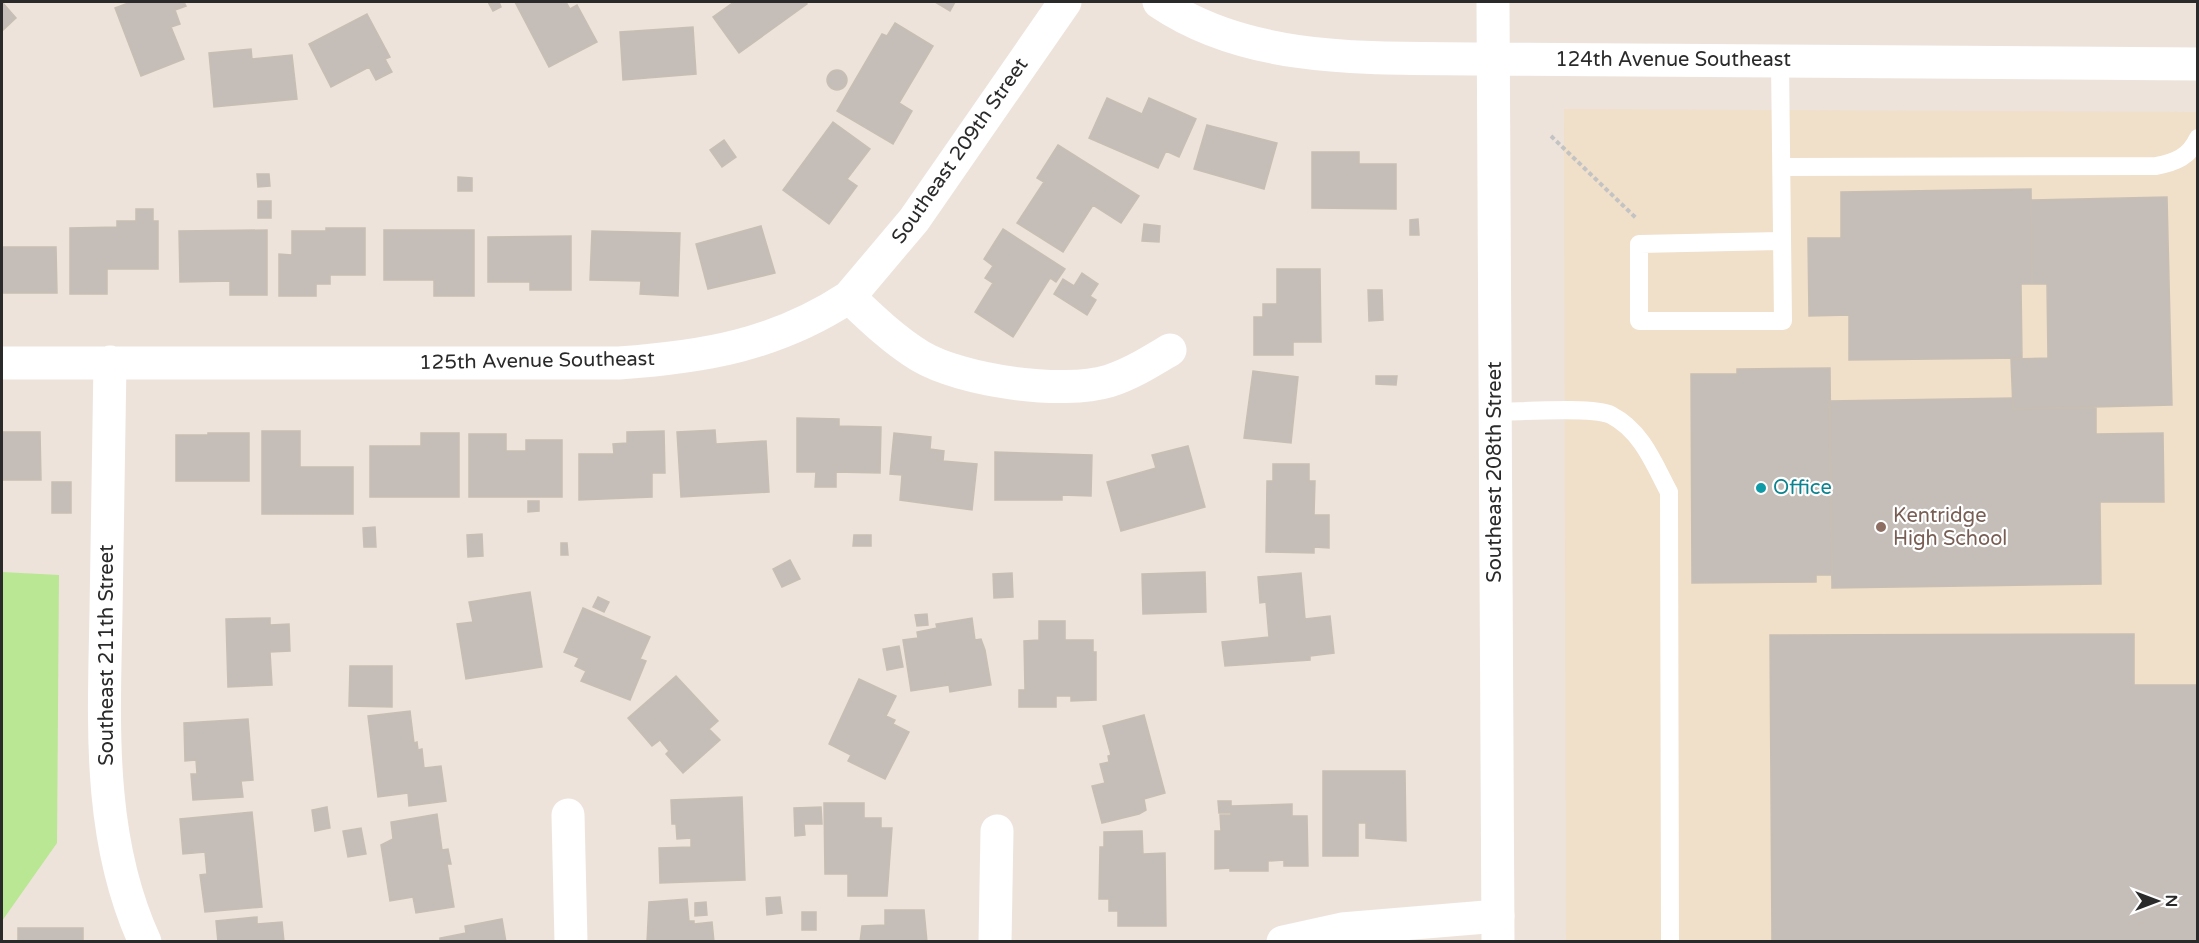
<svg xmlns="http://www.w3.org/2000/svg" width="2199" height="943" font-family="'Varela Round',sans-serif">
<rect width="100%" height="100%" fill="#ede3db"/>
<path fill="#f0dfc9" d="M1564,109L2197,112V941H1566Z"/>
<path fill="#b9e793" d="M2,572L59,575L57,843L2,921Z"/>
<path fill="#c5bdb7" stroke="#c8bfb4" stroke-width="1.5" d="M2,2L16,18L2,31Z
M131,2H184L186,6L175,10L180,24L171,27L184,59L141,76L115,8Z
M488,2H499L501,7L493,11Z
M515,2H566L570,9L577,5L597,42L549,67Z
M734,2H805L807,4L739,53L713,17Z
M935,2H955L950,11Z
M367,14L390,57L385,59L392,72L376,80L369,67L331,87L309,44Z
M895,23L933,46L899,103L912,111L893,144L837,111L882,34L887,36Z
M693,27L696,74L623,80L620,32Z
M251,49L252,59L292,55L297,99L214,107L209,53Z
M827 80a10 10 0 1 1 20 0a10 10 0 1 1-20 0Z
M1107,98L1142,114L1149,98L1196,119L1179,157L1166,151L1158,168L1089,138Z
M833,122L870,149L847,179L857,186L829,224L783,190Z
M1207,125L1277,143L1264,189L1194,169Z
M724,140L736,157L722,167L710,150Z
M1058,145L1139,196L1121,223L1093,205L1063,252L1017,223L1044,182L1037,178Z
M1312,152H1359V164H1396V209L1312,208Z
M257,174H269L270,186L258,187Z
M458,177L472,178V191H458Z
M2031,189L2032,284H2021L2022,358L1849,360V315L1809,316L1808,238H1841V192Z
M2167,197L2172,405L2013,409L2011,359L2048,358L2047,284H2032L2031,200Z
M258,201H271V218H258Z
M136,209H153V221H158V269H107V294H70V228L117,227V221H136Z
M1418,219L1419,235H1410V220Z
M1144,224L1160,226L1159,242L1142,241Z
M761,226L775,273L708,289L696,244Z
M326,228H365V275H330V284H316V296H279V254L292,255V231H326Z
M1003,229L1065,269L1056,282L1050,278L1013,337L975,312L993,283L985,278L993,266L984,259Z
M267,230V295H230V281L180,282L179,231Z
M384,230H474V296H434V280H384Z
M592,231L680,233L678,296L640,294L641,281L590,280Z
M571,236V290H530V282H488V237Z
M2,247H56L57,293H2Z
M1277,269H1320L1321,342H1293V355H1254V317H1263V304H1277Z
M1082,273L1098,284L1090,296L1096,300L1087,315L1054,294L1063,279L1074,286Z
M1368,290H1382L1383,320L1369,321Z
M1830,368L1832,575H1816V582L1692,583L1691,374H1737V369Z
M1253,371L1298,377L1291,443L1244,438Z
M1376,376H1397L1396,385L1376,384Z
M2013,398V409L2096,408V434L2163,433L2164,502H2100L2101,584L1832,588L1829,401Z
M797,418L839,419V426L881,427L880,473L836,472V487H815L816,472H797Z
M715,430L716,444L766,441L769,492L681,497L677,432Z
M262,431H300V467H353V514H262Z
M664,431L665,473H652V497L579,500V454H614L613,444L627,443V432Z
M2,432H40L41,480H2Z
M208,433H249V481H176V435H208Z
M421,433H459V497H370V446H421Z
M894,433L931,437L930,449L944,451L943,461L977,464L972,510L900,500L902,475L890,474Z
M469,434H506V451H526V440H562V497H469Z
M1188,446L1205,507L1121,531L1107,482L1156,468L1152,455Z
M995,452L1092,455L1091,496L1062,495V500H995Z
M1273,464H1309V481H1315L1314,515H1329V548L1314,547V553L1266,552L1267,481H1273Z
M52,482H71V513H52Z
M528,501H539V511L528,512Z
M375,527L376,547H364L363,528Z
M482,534L483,556L468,557L467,535Z
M854,535H871V546H853Z
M561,543H567L568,555H561Z
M790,560L800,579L782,587L773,569Z
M1205,572L1206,612L1143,614L1142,574Z
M1012,573L1013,597L994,598L993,574Z
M1301,573L1305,619L1330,616L1334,653L1310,656V660L1225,666L1222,642L1269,637L1266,602L1260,603L1258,577Z
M530,592L542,667L466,679L457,624L473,622L469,602Z
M598,597L609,602L604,612L593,607Z
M583,608L650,637L640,659L646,661L630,700L581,681L586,671L575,666L579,658L564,652Z
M927,614L928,625L917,626L915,615Z
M270,618V625L289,624L290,651L270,652L272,685L228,687L226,619Z
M972,618L975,640L981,639L985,650L991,685L950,692L949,685L911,691L903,640L918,638L917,632L937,628L936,624Z
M1039,621H1065V640H1093V652H1096V700L1071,701V696H1056V707H1019V690H1025L1024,641L1039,640Z
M2134,634V685H2198V942H1772L1770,635Z
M899,646L903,667L887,670L883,649Z
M350,666H392V707L349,706Z
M676,676L718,721L709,729L720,740L683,773L666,754L669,751L660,740L652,746L628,718Z
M859,679L896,696L886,716L895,720L893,724L909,732L885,779L848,761L851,755L829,744Z
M410,711L414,743L417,742L418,750L422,749L424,768L441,766L446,801L409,806L408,793L378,797L368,716Z
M1144,715L1165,793L1144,799L1146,810L1139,814L1102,823L1092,786L1105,783L1100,764L1109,762L1108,756L1111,755L1103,726Z
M248,719L253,780L241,781L243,797L193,800L191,774H197L196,760L185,761L184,723Z
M1323,771H1405L1406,841L1366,838V823H1358V856H1323Z
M742,797L745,880L660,883L659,848L691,847V838L677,839L676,824H672L671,800Z
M1218,801H1231V806L1292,804V816H1307L1308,866H1284V860L1268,861V871H1230V868L1215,869V831H1221L1220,815H1231V813H1219Z
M824,803H864V818H881V828H892L887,896H848V874H825Z
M327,807L330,828L315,831L312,810Z
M821,807L822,824H804L805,835L795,836L794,808Z
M252,812L262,907L205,912L200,875L207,874L205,852L183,854L180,819Z
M437,814L442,850L448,849L451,864H447L454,907L416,913L413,897L390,901L381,845L393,839L391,822Z
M361,828L366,854L348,857L343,831Z
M1142,831L1143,854L1165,853L1166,926H1118V911H1109V899H1099L1100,847H1104V832Z
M780,897L782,913L767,915L766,898Z
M687,899L689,921H694V924L712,922L714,942H647L649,902Z
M706,902L707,915L695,916V903Z
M885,910H924L927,942H860L862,926L885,925Z
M802,912H816V930H802Z
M257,917V924L282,922L284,942H218L216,921Z
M502,919L506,942H440V938L466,933L465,926Z
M18,928H83V942H18Z"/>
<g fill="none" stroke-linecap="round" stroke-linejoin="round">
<path stroke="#c3c3c3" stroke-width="4" stroke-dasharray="4.5 3" stroke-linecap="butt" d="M1551,136L1636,218"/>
<path stroke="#fff" stroke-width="18" d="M1780,61C1781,148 1782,234 1783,321H1639V244L1782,241
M1782,167L2156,166C2176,162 2189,157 2198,138
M1495,412C1519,412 1593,406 1611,415C1642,431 1654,464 1669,492L1670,942"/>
<path stroke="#fff" stroke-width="33" d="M1159,2C1255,67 1382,57 1493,59
M849,297L914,220L1065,2
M110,362C109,445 107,529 106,612C104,723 97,838 145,942
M2,363H619C704,357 776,345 849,297C872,319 894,340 920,356C962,381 1062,395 1109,381C1131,374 1150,362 1170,350
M568,815L571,942
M995,942L997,831
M1283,942L1342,929L1498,916"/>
<path stroke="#fff" stroke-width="33" d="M1493,2L1498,942
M1493,59L2198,64"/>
</g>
<circle fill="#0f9aa8" stroke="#fff" stroke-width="2" cx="1761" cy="488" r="6"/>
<circle fill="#8d6e63" stroke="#fff" stroke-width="2" cx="1881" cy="527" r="6"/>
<g text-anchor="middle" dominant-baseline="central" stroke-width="4.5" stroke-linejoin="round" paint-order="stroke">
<g font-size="20" fill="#2a2a2a" stroke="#fff">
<text x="1673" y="60">124th Avenue Southeast</text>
<text transform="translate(960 151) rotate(-55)">Southeast 209th Street</text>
<text transform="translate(537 361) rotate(-1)">125th Avenue Southeast</text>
<text transform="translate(1495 472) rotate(-90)">Southeast 208th Street</text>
<text transform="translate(107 655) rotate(-90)">Southeast 211th Street</text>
</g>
<g font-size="20" fill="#0d838f" stroke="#fff" text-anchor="start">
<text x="1773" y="488">Office</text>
</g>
<g font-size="20" fill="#785e54" stroke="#fff" text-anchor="start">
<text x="1893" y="516">Kentridge<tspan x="1893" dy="23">High School</tspan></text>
</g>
</g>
<rect width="2199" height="943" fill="none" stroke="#2a2a2a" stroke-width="6"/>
<g transform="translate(2157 901) rotate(90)" stroke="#ffffff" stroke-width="4.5" paint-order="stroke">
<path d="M0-4.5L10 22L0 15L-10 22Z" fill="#2a2a2a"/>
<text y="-9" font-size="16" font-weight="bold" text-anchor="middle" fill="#2a2a2a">N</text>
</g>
</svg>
